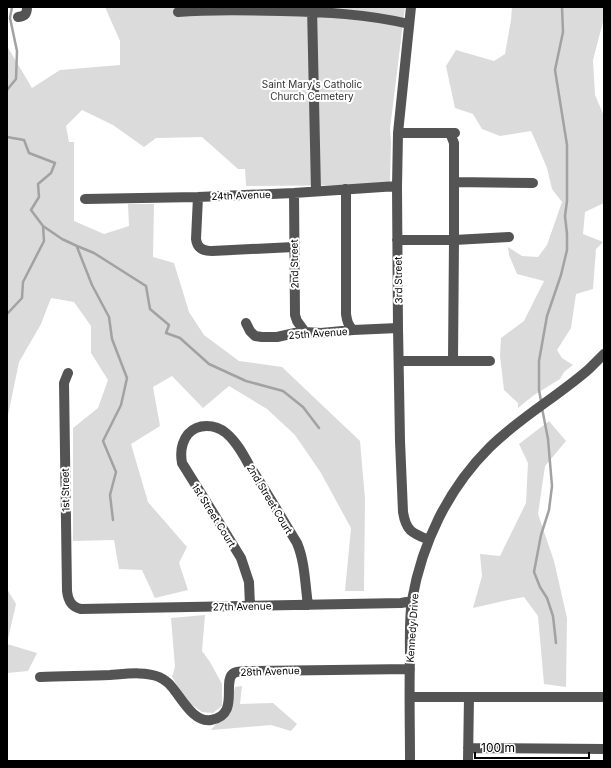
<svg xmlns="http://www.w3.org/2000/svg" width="611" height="768" font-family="Inter,sans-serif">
<rect width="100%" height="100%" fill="#fff"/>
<path fill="#dbdbdb" d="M105,7H405L390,129L391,142L390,181L388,182L374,185L246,186L245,169H238L202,137L156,138L144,147L113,125L82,110L66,126L69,142H74V221L104,234L129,226L128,204H154L153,257L174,263L189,312L204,335L239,361L282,367L360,441L365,499L364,591H345L351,528L321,473L295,435L267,409L229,386L203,408L172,376L153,387L160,426L131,444L148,502L187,547L179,563L188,590L155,598L142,570L119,569L114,540L73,541V428L98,408L108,380L91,353V326L74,302L51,298L41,324L19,362L7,420V46L32,88L60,70L120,65V41Z
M512,7H603L604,18L593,60L595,95L604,116V203L585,212L583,234L603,242L596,249L593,289L576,294L571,328L557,350L562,358L573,365L564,372L560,379L534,395L518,408V403L504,390L500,356L501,338L524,321L544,281L517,274L509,255L508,247L522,256L538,257L547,245L562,202L552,189L547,168L536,142L531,131L500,136L482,129L473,114L455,108L446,66L456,50L494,61L505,54L511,20Z
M549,421L566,441L545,466L538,514L554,561L567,618L566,687L544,684L538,616L524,597L508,600L473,608L482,576L480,554L500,556L526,503L528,463L519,444Z
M7,589L16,604L7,643Z
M205,615L202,651L210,662L222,684V706L213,713L202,712L188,702L172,677L175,667L171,618Z
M7,644L37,653L28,671L7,673Z
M242,686L240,704L273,703L297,724L291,731L271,725L211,730L215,725L229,713L235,687Z"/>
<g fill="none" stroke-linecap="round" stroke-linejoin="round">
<path stroke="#a2a2a2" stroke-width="2.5" d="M7,90L16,79L17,51L10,18L12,7
M7,137L24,140L29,153L55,163L51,173L38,184L39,197L31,210L43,226L44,241L23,282L22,298L7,314
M43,226L62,239L77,246L94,253L146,286L150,309L169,325L166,333L180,338L209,364L246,381L283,391L303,407L319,428
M77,247L92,285L109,317L112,339L127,378L121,405L103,441L116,472L110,495L113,520
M541,401L539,390V361L547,316L561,275L567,250V234L565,216L567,201V145L555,70L563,32L562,7
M542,408L548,439L552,486L549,510L541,535L534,572L540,587L547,598L553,616L556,643"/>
<path stroke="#545454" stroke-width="10" d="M312,7L316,191
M411,7L398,133L397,186L398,328L400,441L403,512C406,531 412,533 429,540
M178,12C212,9 247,10 281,11C324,12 367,14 409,24
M18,17C25,16 27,14 27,7
M398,133H455
M450,133L454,143V240L453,361
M454,182L533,183
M345,189L346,193V314C347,321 348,325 353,330
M294,193L295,315L297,321L305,332
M198,197L196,239C197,248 203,251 212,251L294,247
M85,199L198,197L294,193L397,186
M397,240H454L509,237
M246,323L250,331L255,336L262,337H277L295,333L305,332L321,333L353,330L398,328
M399,361H490
M68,373L64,383L67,591C68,600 71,607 81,609L401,603L412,601
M250,606L249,582L241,558L225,532L182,463C180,452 181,443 188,434C198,423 215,424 226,433C236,441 243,454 249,465C266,491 281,517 297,543C305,562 305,584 308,605
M40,677C63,676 87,676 110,675C124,674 146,671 159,677C163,679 168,682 171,686C181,697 193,723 211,720C241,715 221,680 234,673C237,671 242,672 246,671L410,669
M410,697H604
M468,748L604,749
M410,761C410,727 409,692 410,658C410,639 409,619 412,600C422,543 448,489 489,448C519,418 557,397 589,369C594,364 599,359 604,354
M468,761L469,697"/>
</g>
<g text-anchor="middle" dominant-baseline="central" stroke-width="4" stroke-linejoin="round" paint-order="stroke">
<g font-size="10" fill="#323232" stroke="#fff">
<text x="312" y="84">Saint Mary's Catholic<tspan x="312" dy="12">Church Cemetery</tspan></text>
</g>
<g font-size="10" fill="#000" stroke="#fff">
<text transform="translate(241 195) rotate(-2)">24th Avenue</text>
<text transform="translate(294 264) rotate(-91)">2nd Street</text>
<text transform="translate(398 280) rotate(-91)">3rd Street</text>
<text transform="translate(318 333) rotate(-4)">25th Avenue</text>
<text transform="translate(65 490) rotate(-91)">1st Street</text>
<text transform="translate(270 499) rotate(59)">2nd Street Court</text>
<text transform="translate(214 515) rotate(58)">1st Street Court</text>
<text transform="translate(242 606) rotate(-1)">27th Avenue</text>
<text transform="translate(412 628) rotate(-86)">Kennedy Drive</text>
<text transform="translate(270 671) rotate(-2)">28th Avenue</text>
</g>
</g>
<rect width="611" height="768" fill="none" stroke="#000000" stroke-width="16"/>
<path d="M475 752v6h114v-6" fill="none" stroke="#000000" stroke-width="2"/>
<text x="481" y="752" font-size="12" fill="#000000" stroke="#ffffff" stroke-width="3" paint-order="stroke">100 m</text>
</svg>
